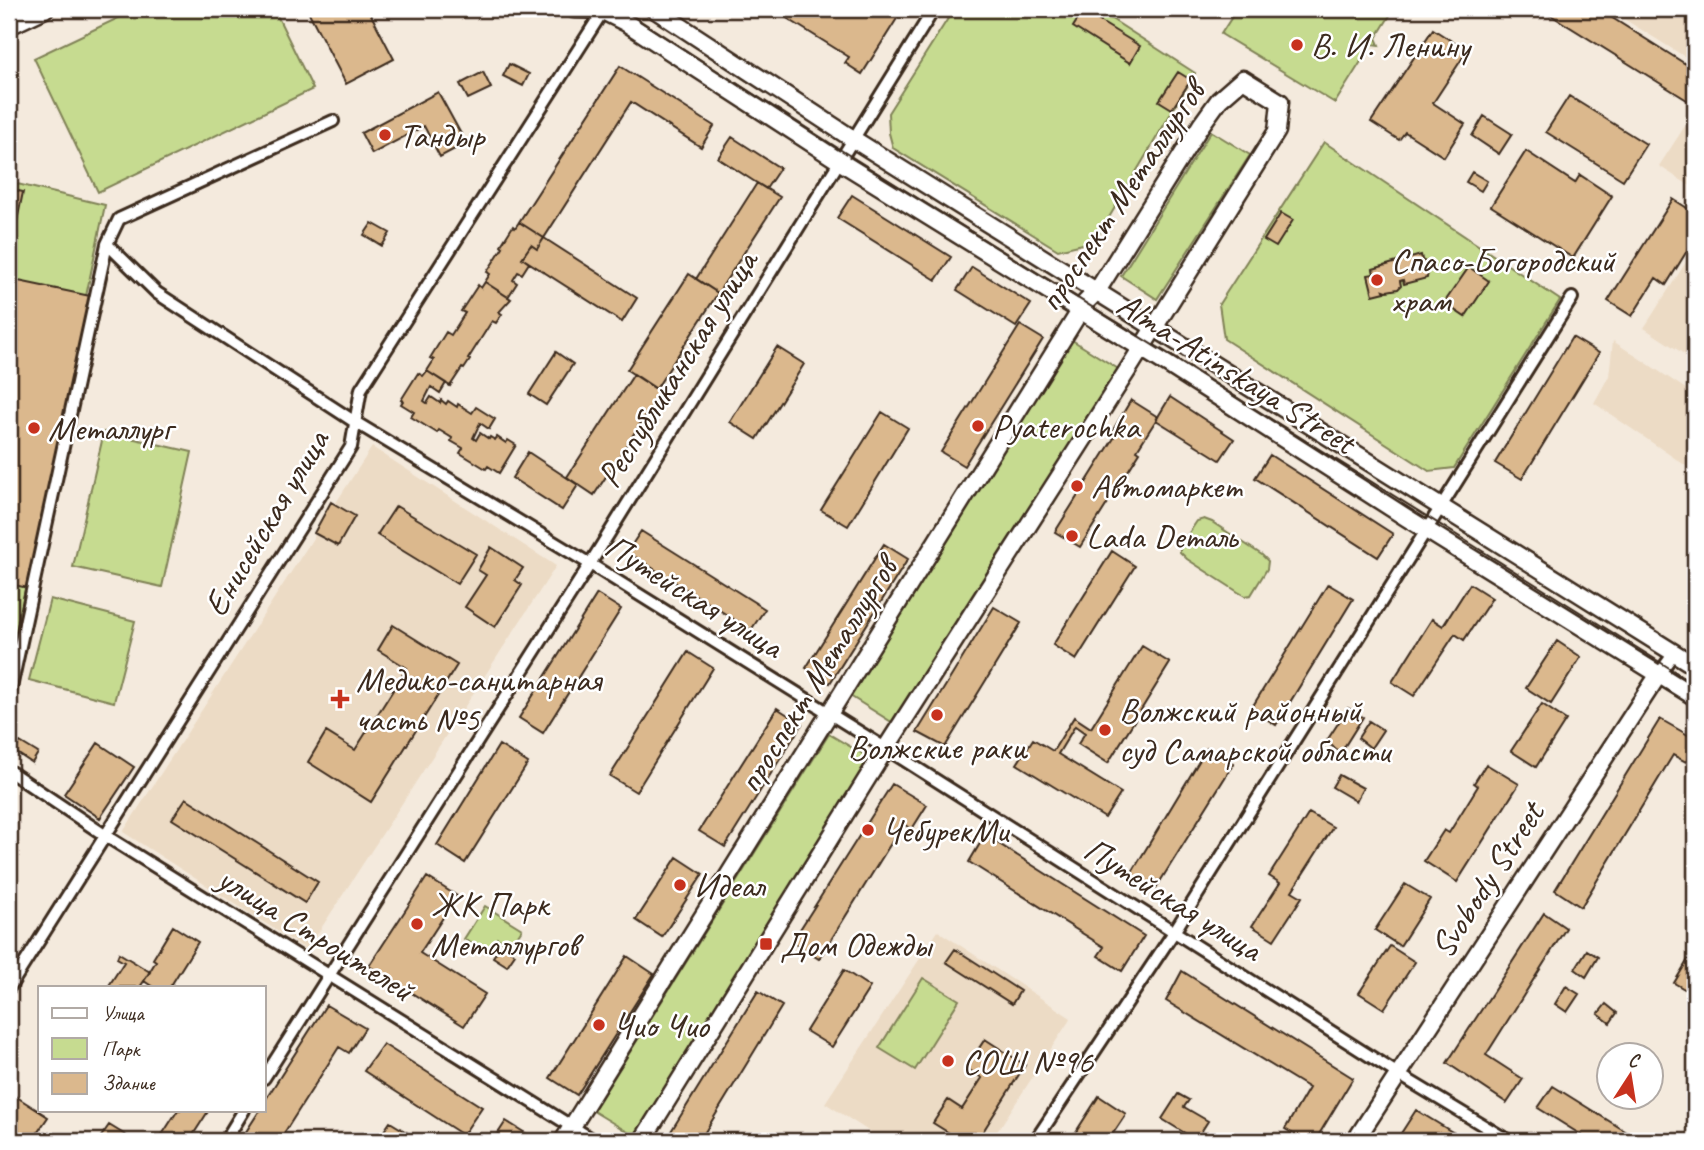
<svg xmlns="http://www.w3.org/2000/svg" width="1704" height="1150" font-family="Caveat,sans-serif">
<rect width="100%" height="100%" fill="#f4eadd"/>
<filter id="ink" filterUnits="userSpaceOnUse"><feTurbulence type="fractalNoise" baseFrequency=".0143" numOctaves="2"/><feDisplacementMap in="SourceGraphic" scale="14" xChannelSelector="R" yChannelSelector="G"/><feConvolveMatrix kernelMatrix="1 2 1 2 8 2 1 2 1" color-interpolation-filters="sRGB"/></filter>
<g filter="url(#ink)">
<path fill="#ecdbc5" d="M1608,9H1695V63Z
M1685,126L1695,132V189L1659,166Z
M1695,248V361L1644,328Z
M1613,341L1695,395V472L1594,403L1609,376Z
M372,447L556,566L307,950L123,832Z
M938,931L1071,1018L991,1141H884L825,1103Z"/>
<path fill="#c6db90" stroke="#808257" stroke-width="2" d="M137,9H274L313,89L98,192L34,58Z
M954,9H1096L1195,73L1095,241L1058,250L893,148L889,133L888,113Z
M1237,9H1394L1376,38L1379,45L1372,44L1335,103L1221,34Z
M1211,131L1250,155L1157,299L1121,276Z
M1324,142L1560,300L1454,468L1429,471L1224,339L1219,304Z
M9,182L105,205L12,651H9Z
M1072,340L1120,370L898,726L850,696Z
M104,432L192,452L162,587L73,567Z
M1204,519L1212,522L1262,555L1268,561L1267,569L1251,595L1245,596L1238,592L1187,559L1180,552V546L1197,521Z
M50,599L135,621L114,702L29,680Z
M829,734L873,760L636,1137L593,1111Z
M485,906L522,929L511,946L497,938L488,953L464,939Z
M923,978L959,1000L915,1070L879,1048Z"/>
<path fill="#dbb88d" stroke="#3b2a1e" stroke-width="2" d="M307,9H368L394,59L346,84Z
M779,9H903L862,74L845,63L849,57L777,12Z
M1541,9H1598L1695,70V105Z
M1083,11L1140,46L1130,63L1073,27Z
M1433,29L1467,51L1433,103L1465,124L1444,157L1405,132L1399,140L1371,122Z
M509,64L529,74L523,86L503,76Z
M620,66L714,126L701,147L631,102L544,238L519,222Z
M483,72L491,88L468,99L460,84Z
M1178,72L1191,80L1172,109L1159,101Z
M438,92L466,143L440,157L424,126L372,154L361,133Z
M1569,96L1646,144L1623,180L1546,132Z
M1484,116L1512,134L1499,154L1472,136Z
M732,137L780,168L766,189L718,158Z
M1526,151L1575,183L1580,175L1612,196L1573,258L1491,206Z
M1472,172L1487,181L1481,191L1466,182Z
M757,183L780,197L718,293L696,279Z
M9,189L23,192L9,260Z
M852,195L951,257L936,280L837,218Z
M1673,199L1695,213V238L1666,285L1656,278L1632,316L1608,301Z
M1281,213L1293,220L1276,247L1264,240Z
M519,222L544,238L537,249L531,245L522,258L529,263L522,274L518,272L513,280L517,283L508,297L485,282L490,274L487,272L503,247L501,245L513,226L515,228Z
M372,223L390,233L382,246L364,235Z
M544,238L637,298L622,322L522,258L531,245L537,249Z
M1421,255L1422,260L1429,264L1427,278L1404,284L1403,280L1400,281L1401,286L1398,289L1387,291L1384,290L1385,292L1373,295L1368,275L1374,274L1373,269Z
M972,267L1031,304L1016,327L957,290Z
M1469,267L1489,281L1465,317L1444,303Z
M689,274L718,293L656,389L627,370Z
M9,279L95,297L33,589L9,584Z
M485,282L511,299L499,312L502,314L496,323L492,321L468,359L470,360L464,369L462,368L450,386L427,371L434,360L430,358L446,332L451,335L465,313L461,311L478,285L481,288Z
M1020,325L1043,339L964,466L941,452Z
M1572,337L1599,353L1522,479L1495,463Z
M777,347L804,364L757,439L730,422Z
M556,352L573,364L546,405L529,394Z
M427,371L446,383L440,393L431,387L424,401L427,403L431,397L440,403L441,400L446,404L448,401L457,407L458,404L472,413L476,407L495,419L489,429L480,423L473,438L476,440L480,433L489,439L490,437L495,440L497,437L506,443L508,440L516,445L499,473L488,466L486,469L460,453L463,448L451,441L452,438L439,430L437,433L411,417L414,412L401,404L403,401L401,400L418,373L423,376Z
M634,374L661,392L594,495L567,477Z
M1170,397L1234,439L1220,460L1156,420Z
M1131,400L1158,417L1137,450L1140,452L1080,547L1055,532L1114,438L1110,435Z
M882,412L908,428L848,526L821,510Z
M528,452L578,485L562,510L512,478Z
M1270,455L1393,534L1378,557L1255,478Z
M331,502L355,516L338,546L314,533Z
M396,506L476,554L457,584L377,535Z
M641,531L765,609L751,630L627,552Z
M884,544L908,559L830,683L806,668Z
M491,547L523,568L515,580L522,585L495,627L465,607L486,575L478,570Z
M1112,551L1135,566L1076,660L1053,645Z
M1328,584L1353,599L1276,725L1251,709Z
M1470,584L1492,598L1464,640L1455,634L1414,696L1392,682L1432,619L1443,626Z
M597,594L621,609L543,733L519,718Z
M994,607L1021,623L945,747L917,732Z
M393,625L457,665L371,802L308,762L326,732L355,750L407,668L378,650Z
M1557,641L1581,657L1551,704L1526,688Z
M1142,646L1170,663L1108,763L1078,744L1085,733L1075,726L1058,754L1121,793L1105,818L1017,764L1033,739L1053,751L1074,717L1091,728Z
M688,652L713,668L636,792L610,776Z
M1542,704L1566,720L1536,767L1511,751Z
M777,708L802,724L725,847L699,831Z
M1348,708L1363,717L1341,752L1326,742Z
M1660,719L1695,739V747L1686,762L1673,755L1581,907L1555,890Z
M1369,721L1383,730L1371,748L1358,738Z
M20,742L38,753L32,763L14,751Z
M98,743L134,767L100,818L64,794Z
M499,745L528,763L465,863L437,845Z
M1207,748L1234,763L1156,888L1131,874Z
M1486,764L1519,784L1457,882L1424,861L1444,830L1449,833L1478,786L1474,783Z
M1339,775L1363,788L1356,801L1332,787Z
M892,784L927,805L912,829L903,824L819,959L792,942Z
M186,798L318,882L305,903L172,819Z
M1309,813L1333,827L1292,891L1302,897L1274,940L1252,926L1280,883L1269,876Z
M985,835L1144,936L1122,971L1098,956L1104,947L969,862Z
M677,857L703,874L662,937L636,920Z
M427,877L457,896L420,953L485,994L464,1026L369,966Z
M1405,884L1430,899L1400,946L1375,930Z
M1544,913L1566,928L1486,1055L1523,1079L1507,1103L1447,1063Z
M173,926L198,942L170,987H153L144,981L156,961L153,959Z
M501,945L515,954L507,966L493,957Z
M1390,946L1415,962L1384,1009L1359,993Z
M1695,948V995L1674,983Z
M955,949L1020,991L1012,1004L946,962Z
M1587,950L1598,957L1586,977L1575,969Z
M119,953L150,972L140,987H108L124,962L117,958Z
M627,956L654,974L577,1095L550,1078Z
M844,970L870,987L832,1047L806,1031Z
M1182,971L1353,1078L1315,1141H1305L1285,1129L1309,1088L1166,1001Z
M1566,986L1579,994L1567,1012L1555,1004Z
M758,991L782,1006L702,1137L708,1141H665Z
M1606,1004L1617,1013L1610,1023L1598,1014Z
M326,1005L365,1028L349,1053L339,1047L279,1141H240L260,1110H264V1102Z
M985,1039L1025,1065L977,1141H962L933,1123L948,1100L962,1109L982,1078L966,1068Z
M383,1044L482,1107L463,1135L364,1071Z
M1553,1086L1641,1141H1591L1538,1108Z
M9,1092L48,1117L36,1135L46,1141H9Z
M1178,1094L1189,1100L1184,1107L1208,1121L1196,1140L1162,1119Z
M1099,1096L1126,1114L1108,1141H1070Z
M178,1110H209L189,1141H158Z
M1416,1110L1467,1141H1396Z
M506,1121L538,1141H493Z
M390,1122L421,1141H377Z
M109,1125L135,1141H98Z"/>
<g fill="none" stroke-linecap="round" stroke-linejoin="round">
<defs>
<path id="street" d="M107,244L157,293L355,422L590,564L901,758L1398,1074L1509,1141
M1659,674L1674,653
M9,697L107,244L119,219L333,121
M9,771L106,836L595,1141
M9,988L351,447L361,389L603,11
M264,1078L590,564L934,9
M225,1141L244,1110
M1035,1141L1174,932L1572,298"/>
<path id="secondary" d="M574,9L613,10
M654,9L853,139L1695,666
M603,11L625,22L839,161L1167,364L1407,518L1695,697
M9,26L45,9
M563,1141L1085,303L1097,291L1201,125L1219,100L1243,79L1280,102L1277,131L1129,368L886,748L642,1141
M1355,1141L1659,674"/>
</defs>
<use href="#street" stroke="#3b2a1e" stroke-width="16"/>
<use href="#secondary" stroke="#3b2a1e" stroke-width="21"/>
<use href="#street" stroke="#fff" stroke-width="10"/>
<use href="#secondary" stroke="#fff" stroke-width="16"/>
<path stroke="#3b2a1e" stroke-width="2" d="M621,9L844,152L1695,684"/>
</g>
</g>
<g fill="#c8321e" stroke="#fff" stroke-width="2.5">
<circle cx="1297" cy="45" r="7"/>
<circle cx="385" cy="135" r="7"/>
<circle cx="1377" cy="280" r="7"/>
<circle cx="978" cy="426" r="7"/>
<circle cx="34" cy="428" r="7"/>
<circle cx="1077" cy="486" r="7"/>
<circle cx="1072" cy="536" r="7"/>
<path d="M336.5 688.5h7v7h7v7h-7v7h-7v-7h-7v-7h7z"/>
<circle cx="937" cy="715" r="7"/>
<circle cx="1105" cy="730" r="7"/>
<circle cx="868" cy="830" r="7"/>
<circle cx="680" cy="885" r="7"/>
<circle cx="417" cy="924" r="7"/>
<rect x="759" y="937" width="14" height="14" rx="3.5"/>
<circle cx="599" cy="1025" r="7"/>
<circle cx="948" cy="1061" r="7"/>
</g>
<g text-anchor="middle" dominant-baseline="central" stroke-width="5" stroke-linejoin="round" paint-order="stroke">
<g font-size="35" fill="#3b2a1e" stroke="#fff" text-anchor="start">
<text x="1311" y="45">В. И. Ленину</text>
<text x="399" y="135">Тандыр</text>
<text x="1391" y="260">Спасо-Богородский<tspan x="1391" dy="40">храм</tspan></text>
<text x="992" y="426">Pyaterochka</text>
<text x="48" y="428">Металлург</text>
<text x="1091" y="486">Автомаркет</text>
<text x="1086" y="536">Lada Dеталь</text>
<text x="356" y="679">Медико-санитарная<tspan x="356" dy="40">часть №5</tspan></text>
<text x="1119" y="710">Волжский районный<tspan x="1119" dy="40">суд Самарской области</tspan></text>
<text x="937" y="747" text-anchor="middle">Волжские раки</text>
<text x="882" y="830">ЧебурекМи</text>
<text x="694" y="885">Идеал</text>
<text x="431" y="904">ЖК Парк<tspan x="431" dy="40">Металлургов</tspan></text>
<text x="780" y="944">Дом Одежды</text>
<text x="613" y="1025">Чио Чио</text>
<text x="962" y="1061">СОШ №96</text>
</g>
<g font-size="35" fill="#3b2a1e" stroke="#fff">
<text transform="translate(1121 196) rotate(-56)">проспект Металлургов</text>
<text transform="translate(677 369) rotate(-58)">Республиканская улица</text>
<text transform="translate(1236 373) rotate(32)">Alma-Atinskaya Street</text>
<text transform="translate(266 523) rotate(-59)">Енисейская улица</text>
<text transform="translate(694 596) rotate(32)">Путейская улица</text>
<text transform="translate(817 675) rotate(-58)">проспект Металлургов</text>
<text transform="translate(1487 880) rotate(-57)">Svobody Street</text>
<text transform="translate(1173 899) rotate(32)">Путейская улица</text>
<text transform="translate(316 934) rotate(32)">улица Строителей</text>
</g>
</g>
<rect width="1704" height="1150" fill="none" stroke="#fff" stroke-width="35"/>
<rect x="18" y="18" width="1669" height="1115" fill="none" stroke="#3b2a1e" stroke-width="2.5" filter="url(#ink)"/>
<rect x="38" y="986" width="228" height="126" fill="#ffffff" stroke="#b1aaa5" stroke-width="2"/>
<rect x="52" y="1008" width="35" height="10" fill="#ffffff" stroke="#b1aaa5" stroke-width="2"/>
<text x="102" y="1020" font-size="21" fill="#3b2a1e">Улица</text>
<rect x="52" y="1038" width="35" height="21" fill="#c6db90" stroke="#b1aaa5" stroke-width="2"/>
<text x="102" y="1056" font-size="21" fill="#3b2a1e">Парк</text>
<rect x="52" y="1073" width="35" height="21" fill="#dbb88d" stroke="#b1aaa5" stroke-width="2"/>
<text x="102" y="1090" font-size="21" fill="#3b2a1e">Здание</text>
<g transform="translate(1630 1076) rotate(12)"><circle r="33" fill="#ffffff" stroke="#b1aaa5" stroke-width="2"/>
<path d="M0-5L12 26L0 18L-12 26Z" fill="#c8321e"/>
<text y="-10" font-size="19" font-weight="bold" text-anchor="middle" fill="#3b2a1e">С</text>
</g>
</svg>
